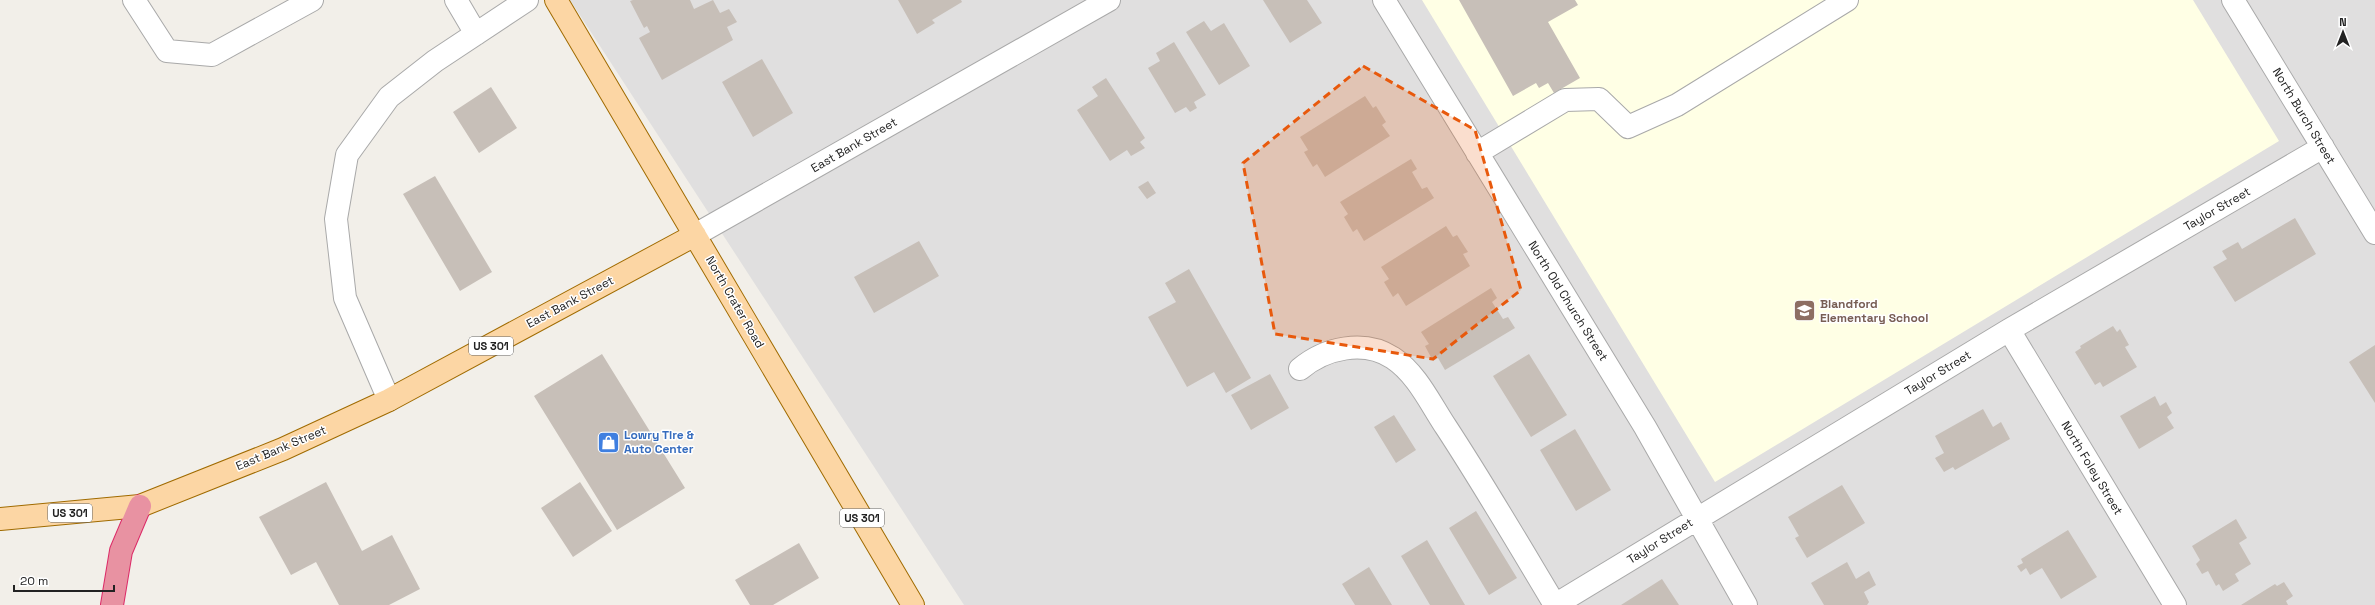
<svg xmlns="http://www.w3.org/2000/svg" width="2375" height="605" font-family="'Space Grotesk',sans-serif">
<rect width="100%" height="100%" fill="#f2efe9"/>
<path fill="#e0dfdf" d="M570,0H2375V605H964Z"/>
<path fill="#ffffe5" d="M1422,0H2193L2279,141L1715,482Z"/>
<path fill="#c7bfb8" d="M633,0H690L694,9L713,0L720,13L729,9L737,22L727,27L733,40L662,80L639,38L650,32L647,26L644,28L630,1Z
M898,0H961L962,2L932,20L935,23L917,34Z
M1263,0H1307L1322,23L1290,43Z
M1459,0H1575L1578,5L1548,22L1580,78L1554,93L1548,83L1539,88L1536,83L1513,96Z
M1204,21L1211,31L1224,23L1250,66L1219,85L1186,32Z
M1174,42L1206,95L1194,102L1197,108L1190,112L1186,107L1175,113L1148,68L1160,61L1156,53Z
M762,59L793,113L753,137L722,82Z
M1106,78L1145,138L1140,142L1145,148L1131,156L1127,150L1110,161L1077,110L1098,96L1092,87Z
M491,87L517,128L479,153L453,112Z
M1365,96L1373,108L1376,106L1386,122L1382,125L1390,136L1325,177L1317,164L1313,167L1304,152L1308,150L1300,137Z
M1411,159L1417,169L1412,172L1422,189L1427,187L1434,198L1364,241L1357,229L1353,232L1344,217L1348,214L1340,202Z
M435,176L492,272L460,291L403,194Z
M1148,181L1156,193L1147,199L1138,187Z
M2295,218L2316,254L2235,302L2213,267L2227,259L2222,251L2238,242L2242,249Z
M1446,226L1453,237L1457,235L1468,252L1463,254L1470,266L1406,306L1398,293L1393,297L1384,282L1389,279L1381,267Z
M919,241L939,276L874,313L854,277Z
M1189,269L1251,378L1226,393L1214,372L1187,387L1148,317L1176,302L1165,283Z
M1491,288L1497,298L1492,302L1503,319L1508,317L1515,328L1445,370L1438,358L1433,361L1425,346L1429,344L1421,332Z
M2113,326L2117,332L2120,329L2129,345L2125,347L2137,367L2103,387L2100,382L2095,385L2075,352L2081,348L2080,346Z
M2375,345V403L2349,362Z
M602,354L685,488L617,530L534,396Z
M1529,354L1567,415L1531,437L1493,376Z
M1270,374L1289,408L1251,430L1231,395Z
M2155,396L2160,406L2166,402L2172,413L2167,417L2174,428L2139,449L2120,416Z
M1983,409L1993,427L2001,422L2010,439L1955,470L1953,467L1944,472L1935,458L1944,453L1935,436Z
M1394,415L1416,450L1396,463L1374,427Z
M1575,429L1611,490L1576,511L1540,450Z
M326,482L362,551L392,535L420,589L389,605H339L316,562L291,575L259,517Z
M580,482L612,531L573,557L541,508Z
M1842,485L1865,523L1807,558L1795,538L1799,536L1788,517Z
M1476,511L1517,578L1489,595L1449,528Z
M2236,519L2247,538L2239,543L2251,564L2235,574L2239,581L2223,591L2219,584L2216,586L2208,571L2202,574L2196,564L2200,560L2192,546Z
M2068,530L2097,577L2061,599L2042,568L2030,575L2026,568L2021,572L2017,566L2023,563L2021,559Z
M1427,540L1465,605H1430L1401,556Z
M799,543L819,578L773,605H750L735,580Z
M1847,562L1856,579L1869,571L1876,585L1864,592L1869,602L1867,605H1824L1811,583Z
M1369,567L1392,605H1355L1342,584Z
M1662,579L1679,605H1621Z
M2284,582L2293,596L2286,601L2288,605H2241L2275,584L2277,586Z"/>
<g fill="none" stroke-linecap="round" stroke-linejoin="round">
<defs>
<path id="minor" d="M134,0L167,51L212,55L312,0
M456,0L476,34
M1384,0L1645,427L1746,605
M2233,0L2375,233
M1477,153L1565,100L1599,99L1628,127L1677,105L1847,0
M695,235L1109,0
M2009,330L2175,605
M1300,369C1325,348 1364,339 1393,358C1417,374 1430,403 1446,427C1484,485 1519,545 1555,605
M389,400L345,298L336,219L347,155L389,97L435,61L527,0
M1555,605L2009,330L2323,147"/>
<path id="major" d="M556,0L913,605
M0,519L140,506L283,449L389,400L695,235"/>
<path id="highway" d="M112,605L121,551L140,506"/>
</defs>
<use href="#minor" stroke="#a9a9a9" stroke-width="24"/>
<use href="#major" stroke="#a06b00" stroke-width="24"/>
<use href="#highway" stroke="#dc2a67" stroke-width="24"/>
<use href="#minor" stroke="#fff" stroke-width="22"/>
<use href="#major" stroke="#fcd6a4" stroke-width="22"/>
<use href="#highway" stroke="#e892a2" stroke-width="22"/>
</g>
<path fill="#e8590c" fill-opacity="0.2" stroke="#e8590c" stroke-width="3" stroke-dasharray="8 5" stroke-linejoin="round" d="M1363,66L1475,130L1521,290L1433,359L1275,334L1243,163Z"/>
<defs>
<symbol id="school-square" viewBox="-11 -11 22 22"><rect x="-9" y="-9" width="18" height="18" rx="4" fill="#8d6e63" stroke="#fff"/><path d="M0-5L7-2L0 1L-7-2ZM-4 1L0 2.5L4 1V4Q0 6-4 4Z" fill="#fff"/></symbol>
<symbol id="shop-square" viewBox="-11 -11 22 22"><rect x="-9" y="-9" width="18" height="18" rx="4" fill="#3f7fe0" stroke="#fff"/><path d="M-5-2.5h2.3a2.7 3.5 0 0 1 5.4 0H5L5.5 6h-11ZM-1.5-2.5h3a1.5 2.3 0 0 0-3 0Z" fill="#fff"/></symbol>
</defs>
<g fill-rule="evenodd">
<use href="#school-square" x="1792" y="298" width="25" height="25"/>
<use href="#shop-square" x="596" y="430" width="25" height="25"/>
</g>
<g text-anchor="middle" dominant-baseline="central" stroke-width="3" stroke-linejoin="round" paint-order="stroke">
<g fill="#fff" stroke="#646464" stroke-width="1">
<rect x="469" y="337" width="44" height="18" rx="3"/>
<rect x="48" y="504" width="44" height="18" rx="3"/>
<rect x="840" y="509" width="44" height="18" rx="3"/>
</g>
<g font-size="11" font-weight="bold" fill="#222">
<text x="491" y="346">US 301</text>
<text x="70" y="513">US 301</text>
<text x="862" y="518">US 301</text>
</g>
<g font-size="12" fill="#222" stroke="#fff">
<text transform="translate(2304 116) rotate(59)">North Burch Street</text>
<text transform="translate(854 145) rotate(-30)">East Bank Street</text>
<text transform="translate(2217 209) rotate(-30)">Taylor Street</text>
<text transform="translate(1568 301) rotate(58)">North Old Church Street</text>
<text transform="translate(570 302) rotate(-28)">East Bank Street</text>
<text transform="translate(735 302) rotate(60)">North Crater Road</text>
<text transform="translate(1938 373) rotate(-31)">Taylor Street</text>
<text transform="translate(281 448) rotate(-23)">East Bank Street</text>
<text transform="translate(2092 468) rotate(59)">North Foley Street</text>
<text transform="translate(1660 541) rotate(-32)">Taylor Street</text>
</g>
<g font-size="12" font-weight="bold" fill="#785e54" stroke="#fff" text-anchor="start">
<text x="1820" y="304">Blandford<tspan x="1820" dy="14">Elementary School</tspan></text>
</g>
<g font-size="12" font-weight="bold" fill="#366cbe" stroke="#fff" text-anchor="start">
<text x="624" y="435">Lowry Tire &amp;<tspan x="624" dy="14">Auto Center</tspan></text>
</g>
</g>
<g transform="translate(2343 32)" stroke="#ffffff" stroke-width="3" paint-order="stroke">
<path d="M0-3L7 15L0 10L-7 15Z" fill="#222222"/>
<text y="-6" font-size="11" font-weight="bold" text-anchor="middle" fill="#222222">N</text>
</g>
<path d="M14 585v6h100v-6" fill="none" stroke="#222222" stroke-width="2"/>
<text x="20" y="585" font-size="12" fill="#222222" stroke="#ffffff" stroke-width="3" paint-order="stroke">20 m</text>
</svg>
